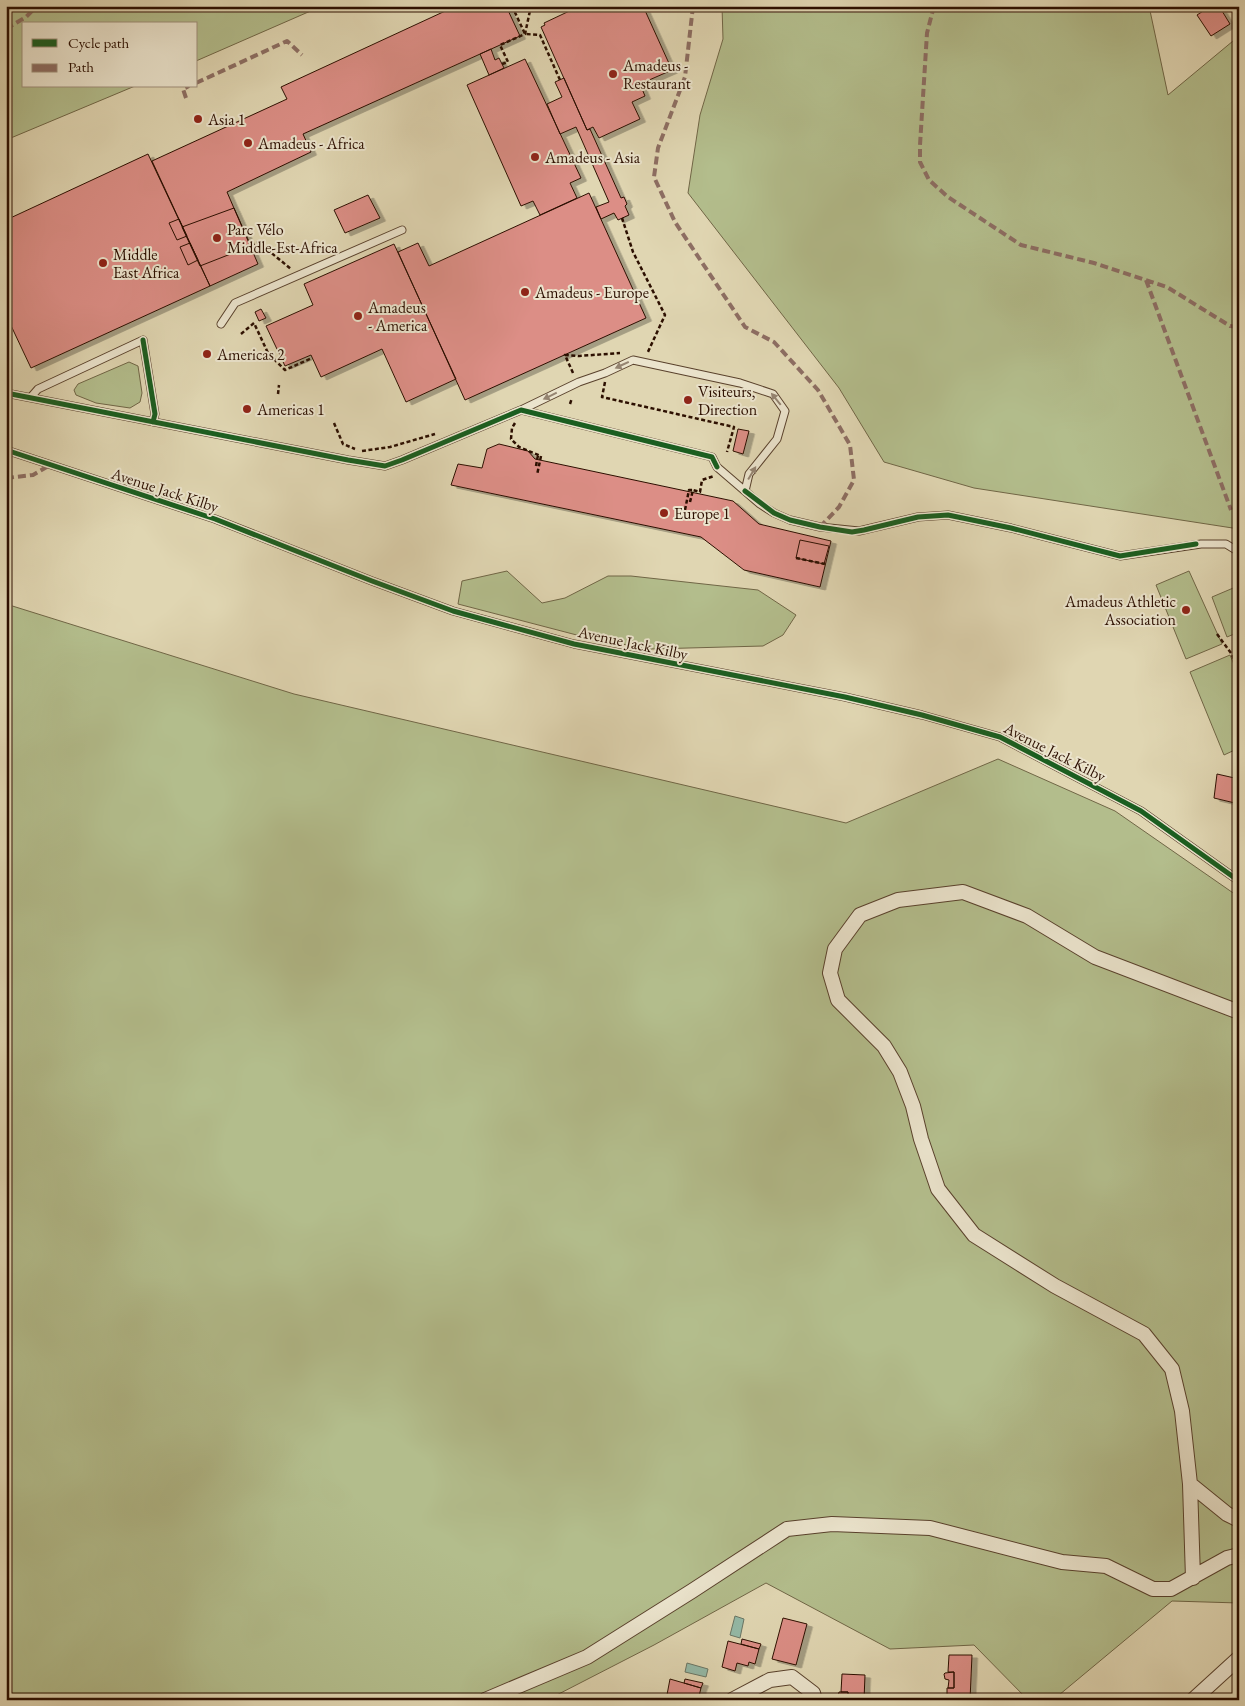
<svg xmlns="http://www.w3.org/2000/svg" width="1245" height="1706" font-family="'EB Garamond',serif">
<defs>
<filter id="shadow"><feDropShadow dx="5.5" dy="3" stdDeviation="0" flood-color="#0004"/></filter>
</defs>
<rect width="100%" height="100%" fill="#e0d6b2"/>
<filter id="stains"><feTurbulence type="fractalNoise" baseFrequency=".004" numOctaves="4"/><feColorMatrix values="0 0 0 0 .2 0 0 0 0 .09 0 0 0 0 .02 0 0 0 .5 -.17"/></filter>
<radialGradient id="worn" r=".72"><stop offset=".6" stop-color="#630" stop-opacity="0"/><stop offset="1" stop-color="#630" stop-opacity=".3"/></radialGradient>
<path fill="#b3bd8c" stroke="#706646" d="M6,6H322L196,61V24H24V86H135L6,140Z
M722,6H1149L1168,95L1239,36V529L974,488L884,462L839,388L688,193L700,115L723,39Z
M129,362L138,366L142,393L140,402L130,408L96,403L76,395L74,390L78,384Z
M507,571L542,603L565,598L608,576H631L758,590L796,615L783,635L763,646L651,649L592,639L458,604L462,581Z
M1189,571L1222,644L1186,659L1156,585Z
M1238,586L1239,632L1227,637L1212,597Z
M6,604L294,694L846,823L998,759L1115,811L1239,897V1603L1172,1601L1053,1700H1028L974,1645L890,1649L766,1583L654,1645L547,1700H6Z
M1230,655L1239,676V748L1224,755L1190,672Z"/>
<path fill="#94baa8" stroke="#6a7665" d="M735,1616L744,1619L740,1638L730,1635Z
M687,1663L708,1669L706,1677L685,1672Z"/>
<path fill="#dc8e86" stroke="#2c0f00" filter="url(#shadow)" d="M456,6H506L520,36L303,134L311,152L227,192L258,264L210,286L152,161L287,99L281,87Z
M580,6H643L672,70L640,84L645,96L632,102L640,119L599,138L593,127L587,130L541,27L545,25L544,23Z
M1211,6H1219L1230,24L1211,36L1197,15Z
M491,49L495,60L499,58L504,68L489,75L480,54Z
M525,59L581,178L570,183L577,198L540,215L533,201L521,206L467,85Z
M564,78L587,130L590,129L621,198L624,197L627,204L625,206L629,215L618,220L614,213L601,219L596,207L609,202L576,127L560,134L547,104L562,97L555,82Z
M148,154L210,286L31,368L6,315V220Z
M589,193L646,318L465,400L398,252L418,243L429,266Z
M368,195L380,218L345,233L334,210Z
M234,208L251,246L200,266L182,227Z
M179,219L187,236L177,240L169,223Z
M190,243L198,260L188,265L180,247Z
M394,244L456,379L406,402L382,349L321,377L311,355L285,366L266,326L313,305L304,284Z
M261,309L266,318L259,321L255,312Z
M738,429L749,431L743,454L733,451Z
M499,444L528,451L535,459L733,501L759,524L831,541L820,587L744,570L701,537L451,485L458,464L482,468L487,449Z
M800,540L829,546L824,564L796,558Z
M1217,774L1239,779V804L1214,798Z
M783,1618L807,1624L796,1665L772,1659Z
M742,1639L761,1644L759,1649L741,1644Z
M728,1641L759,1649L755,1664L749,1662L748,1666L737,1663L735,1671L722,1667Z
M949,1655H972L970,1700H947V1688H954V1672H948Z
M954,1672V1688H948L949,1680L945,1679L944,1674L945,1673Z
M842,1674L865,1675L864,1700H848V1692H841Z
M670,1679L701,1688L698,1700H666Z
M685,1679L703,1683L701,1688L684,1683Z
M839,1692H848V1700L839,1699L838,1696Z"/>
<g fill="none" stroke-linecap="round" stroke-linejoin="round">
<defs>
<path id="lane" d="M221,324L235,303L402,230
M6,393L348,460L385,466L402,460L521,410L579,382L605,373L633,360L740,383L773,394L785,411L777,439L749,474L745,491
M31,397L38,389L143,340L155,414L153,422
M521,410L712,457L717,467L760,504L774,513L790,520L820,527L859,531L918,517L948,515L1011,528L1120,556L1201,544H1226L1239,552
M6,450L215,519L372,581L453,611L574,644L845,697L922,715L1000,737L1141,811L1239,881"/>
<path id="street" d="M1190,1484L1227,1514L1239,1520
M1193,1578L1190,1484L1182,1411L1172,1369L1144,1334L1055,1286L974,1235L938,1189L921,1139L913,1106L900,1072L884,1046L838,1000L830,973L835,949L860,915L898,900L963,892L1027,916L1095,957L1239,1012
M485,1700L587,1657L692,1591L787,1529L832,1524L930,1528L1062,1562L1106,1566L1153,1589H1171L1227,1558L1239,1555
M732,1700L770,1680L792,1677L813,1693L815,1700
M1193,1700L1239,1658"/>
</defs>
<use href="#lane" stroke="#59412c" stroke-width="9"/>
<use href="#street" stroke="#59412c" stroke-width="16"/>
<path stroke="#2c0f00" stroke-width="2.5" stroke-dasharray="4 2.5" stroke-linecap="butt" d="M512,6L525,34L540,35L560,80
M502,64L508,62L500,45L525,34L531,6
M622,218L633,252L665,315L647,354
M251,246L258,242L291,269
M241,334L254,323L268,353L285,370L312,358
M573,373L565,355L579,356L620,353
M605,382L602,397L734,427L727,452
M278,394L279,385
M570,404L572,398
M334,423L343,444L355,449
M515,423L512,428L511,439L519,447L541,456L537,475
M362,451L390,447L435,434
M536,466L538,455
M690,502L693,490L700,492L702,480L714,476
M685,510L689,490H693
M796,558L825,564
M1217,634L1231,653L1239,670"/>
<use href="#lane" stroke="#ebe4cd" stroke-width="7"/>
<use href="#street" stroke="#ebe4cd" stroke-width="14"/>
<path stroke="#8d6e63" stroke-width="4" stroke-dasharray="8 4" stroke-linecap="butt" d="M693,6L685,77L658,148L654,177L675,222L745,327L774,342L818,390L850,445L854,480L839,507L820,527
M934,6L927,33L920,145V162L929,180L948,197L1021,245L1094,263L1167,287L1230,326L1239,327
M6,29L26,17L37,6
M196,83L287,41L302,55
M186,98L183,89L189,86
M1146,280L1231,510
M6,478L33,475L50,465"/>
<defs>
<path id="cycleway" d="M143,340L155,414L153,422
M6,393L348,460L385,466L402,460L521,410L712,457L717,467
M6,450L215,519L372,581L453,611L574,644L845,697L922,715L1000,737L1141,811L1239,881
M745,491L774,513L790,520L820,527L852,532L864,530L918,517L948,515L1011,528L1120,556L1196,544"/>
</defs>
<use href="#cycleway" stroke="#ebe4cd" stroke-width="8"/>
<use href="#cycleway" stroke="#1b5e20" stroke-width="5"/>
</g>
<defs><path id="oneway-solid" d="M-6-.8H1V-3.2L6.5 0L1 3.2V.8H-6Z" transform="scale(1.25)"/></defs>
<g fill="#958471">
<use href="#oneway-solid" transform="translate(622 365) rotate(155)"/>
<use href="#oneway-solid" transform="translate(550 396) rotate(154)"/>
<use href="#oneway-solid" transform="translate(776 399) rotate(-129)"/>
<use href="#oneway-solid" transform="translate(752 473) rotate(-59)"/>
</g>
<g fill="#8f2418" stroke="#ebe4cd" stroke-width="2">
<circle cx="613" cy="74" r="5"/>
<circle cx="198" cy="119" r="5"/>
<circle cx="248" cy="143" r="5"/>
<circle cx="535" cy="157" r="5"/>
<circle cx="217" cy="238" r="5"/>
<circle cx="103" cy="263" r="5"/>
<circle cx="525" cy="292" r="5"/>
<circle cx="358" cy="316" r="5"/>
<circle cx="207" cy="354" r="5"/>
<circle cx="688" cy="400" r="5"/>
<circle cx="247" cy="409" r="5"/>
<circle cx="664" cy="513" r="5"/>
<circle cx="1186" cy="610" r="5"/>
</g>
<g text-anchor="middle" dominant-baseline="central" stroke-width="4" stroke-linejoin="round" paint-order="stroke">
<g font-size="16" fill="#2c0f00" stroke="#ebe4cd" text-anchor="start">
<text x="623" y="65">Amadeus -<tspan x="623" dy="18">Restaurant</tspan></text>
<text x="208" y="119">Asia 1</text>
<text x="258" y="143">Amadeus - Africa</text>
<text x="545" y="157">Amadeus - Asia</text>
<text x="227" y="229">Parc Vélo<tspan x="227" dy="18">Middle-Est-Africa</tspan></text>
<text x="113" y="254">Middle<tspan x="113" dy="18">East Africa</tspan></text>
<text x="535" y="292">Amadeus - Europe</text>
<text x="368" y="307">Amadeus<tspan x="368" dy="18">- America</tspan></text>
<text x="217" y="354">Americas 2</text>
<text x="698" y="391">Visiteurs,<tspan x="698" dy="18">Direction</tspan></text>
<text x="257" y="409">Americas 1</text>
<text x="674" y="513">Europe 1</text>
<text x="1176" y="601" text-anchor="end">Amadeus Athletic<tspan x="1176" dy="18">Association</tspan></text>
</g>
<g font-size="16" fill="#2c0f00" stroke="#ebe4cd">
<text transform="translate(165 490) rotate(18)">Avenue Jack Kilby</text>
<text transform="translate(633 643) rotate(12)">Avenue Jack Kilby</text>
<text transform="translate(1055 752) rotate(27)">Avenue Jack Kilby</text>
</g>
</g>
<rect width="1245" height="1706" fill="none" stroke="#e0d6b2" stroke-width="25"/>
<rect x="8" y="8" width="1230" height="1691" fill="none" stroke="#2c0f00" stroke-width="2.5"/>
<rect x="12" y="12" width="1220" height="1681" fill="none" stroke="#2c0f00"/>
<rect x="22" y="22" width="175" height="65" fill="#ebe4cd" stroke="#9f8f7b"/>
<rect x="32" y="39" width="25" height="8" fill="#1b5e20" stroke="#9f8f7b"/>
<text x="68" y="48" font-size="15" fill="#2c0f00">Cycle path</text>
<rect x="32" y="64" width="25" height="8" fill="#8d6e63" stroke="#9f8f7b"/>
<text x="68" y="72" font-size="15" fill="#2c0f00">Path</text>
<rect width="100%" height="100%" filter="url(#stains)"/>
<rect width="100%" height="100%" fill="url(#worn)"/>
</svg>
